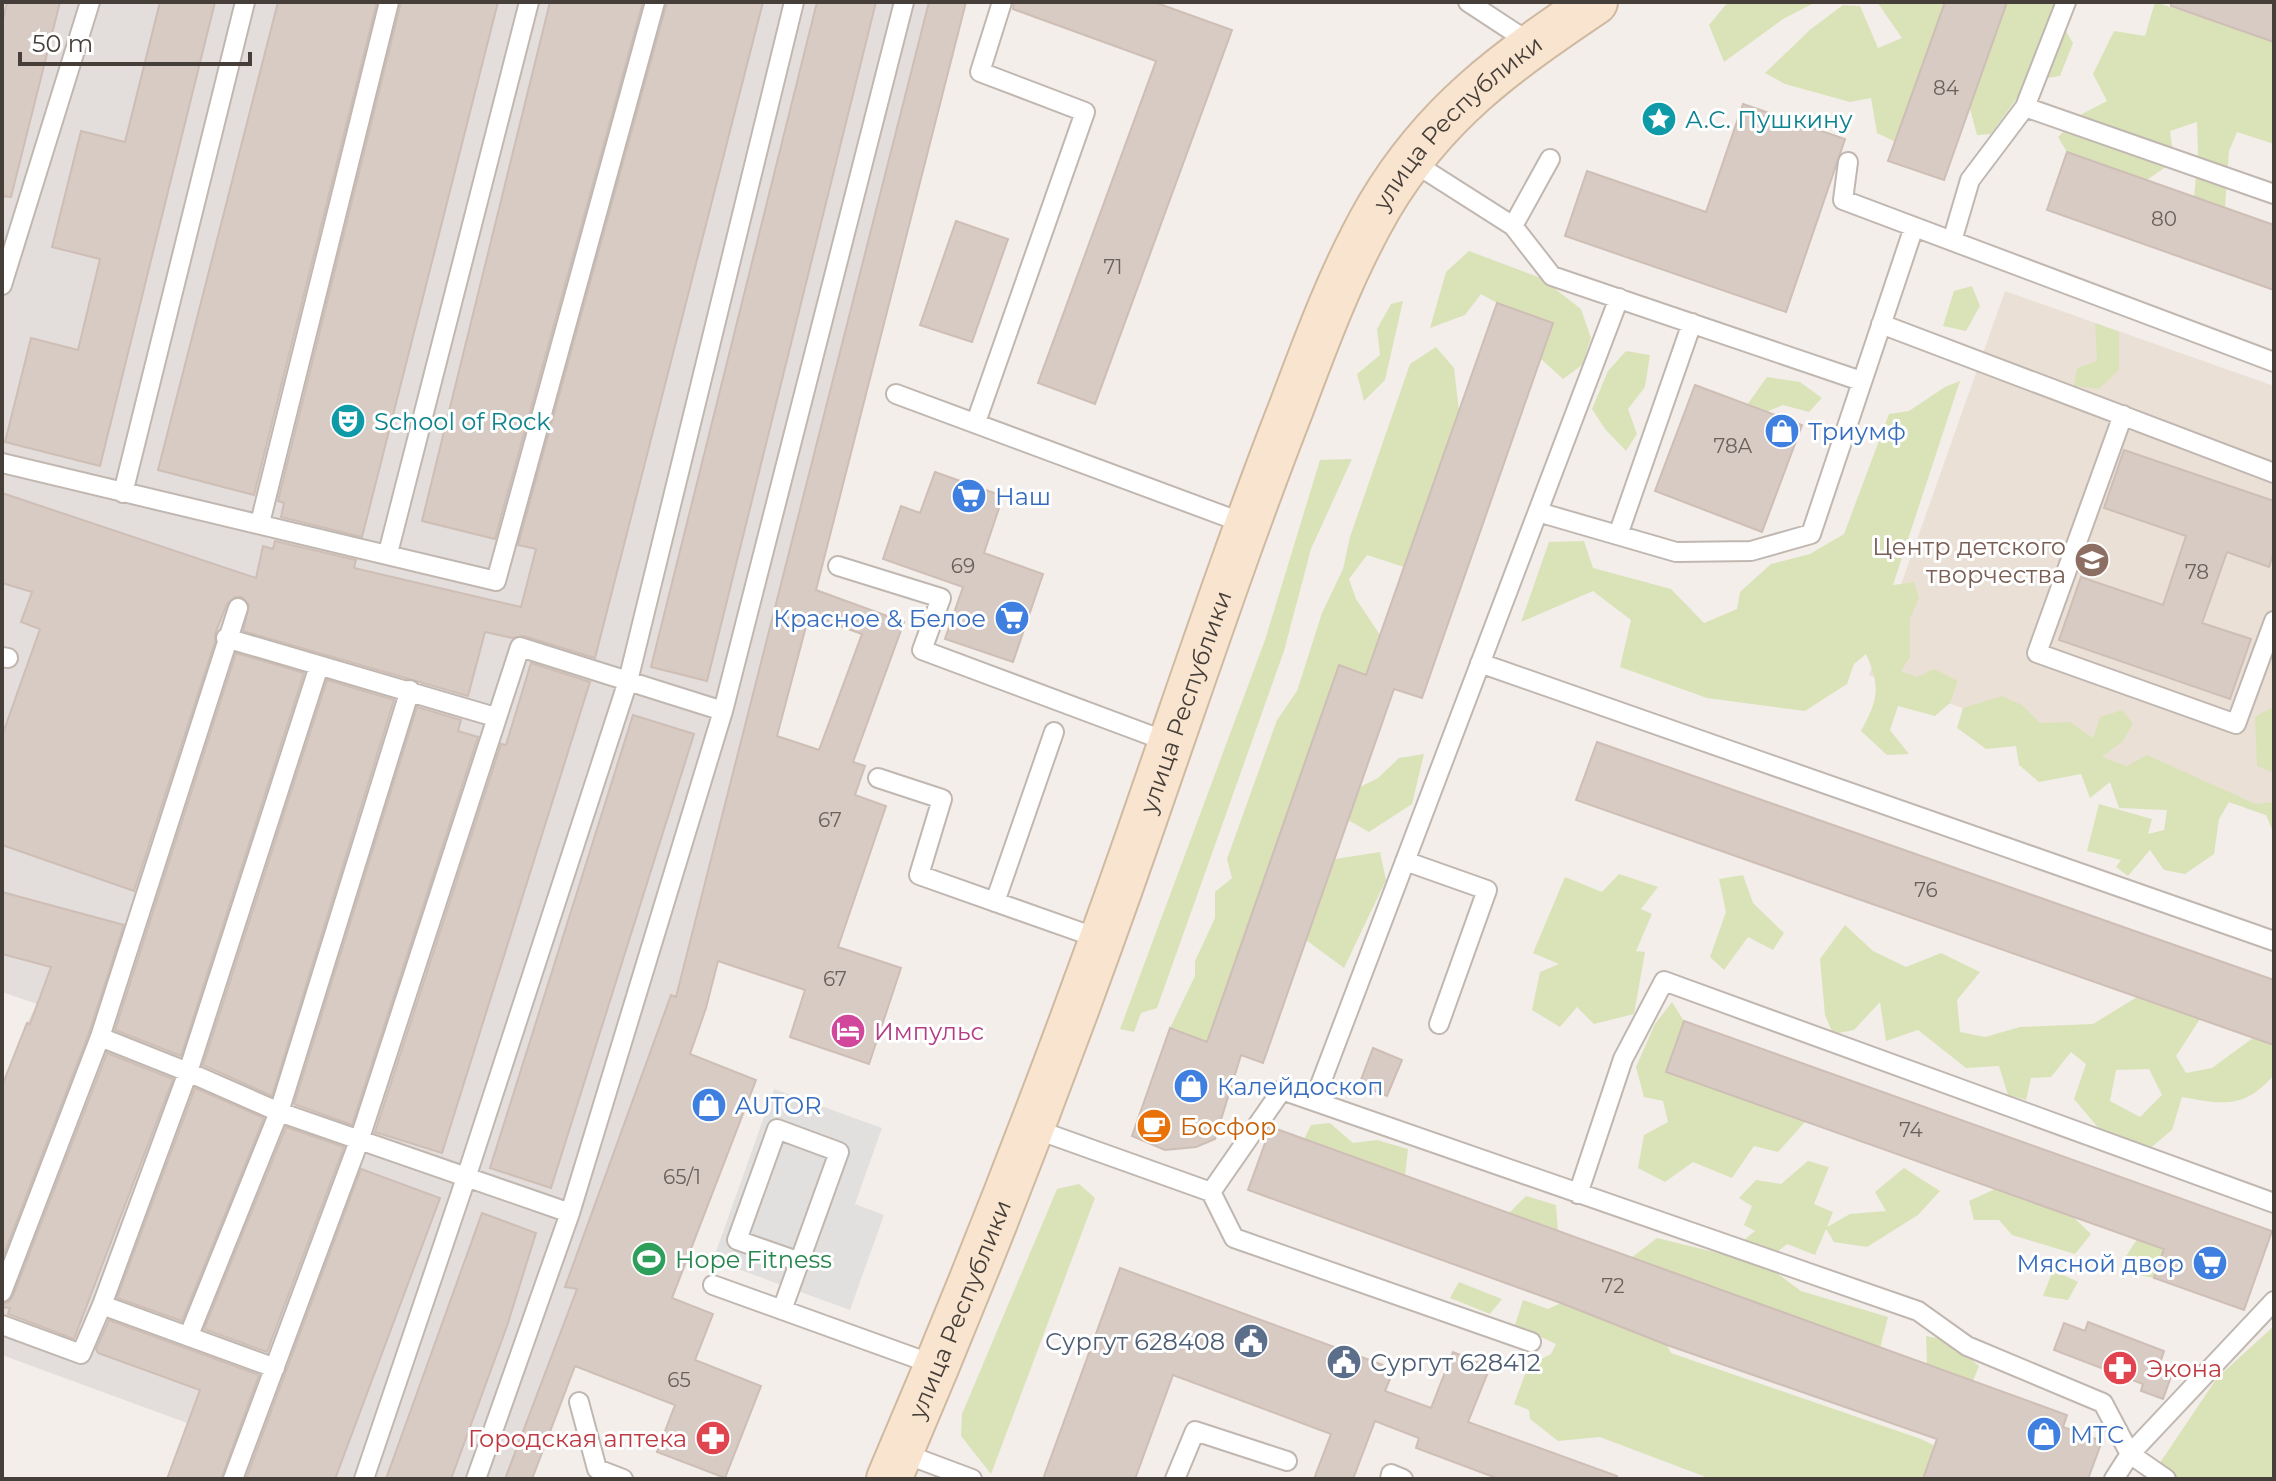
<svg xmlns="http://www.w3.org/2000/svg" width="2276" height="1481" font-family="Montserrat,sans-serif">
<rect width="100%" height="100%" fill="#f3eeea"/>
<path fill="#e3dedc" d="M2,2H966L706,1008L532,1479H167L187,1423L2,1355V1086L27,1023L37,1004L2,992Z"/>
<path fill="#ebe0d6" d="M2005,291L2274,386V818L1869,675Z"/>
<path fill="#dae3b8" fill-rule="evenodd" d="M1728,2H1816L1783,19L1724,62L1709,25Z
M1877,2H1945L1896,142L1877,133L1871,98L1850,102L1785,84L1765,73L1811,29L1843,5L1860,6L1878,48L1902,38Z
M2007,2H2057L2054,11L2073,43L2060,76L2029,81L1991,134L1977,135L1970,109Z
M2155,2L2274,42V144L2237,132L2229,151L2225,208L2194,197L2198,155L2197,122L2170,131L2174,161L2147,180L2067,152L2058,137L2082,114L2107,101L2093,74L2114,31L2145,36Z
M1469,251L1541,278L1581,309L1591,338L1582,365L1563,379L1541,359L1553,323L1497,303L1481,294L1465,315L1430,328L1446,272Z
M1972,286L1980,306L1966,331L1943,326L1954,291Z
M1403,301L1385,380L1364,401L1357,374L1380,355L1377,329L1391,304Z
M2095,323L2119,332V370L2099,389L2074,386L2077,368L2097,361Z
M1436,347L1454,368L1459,411L1404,567L1367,555L1349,579L1356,599L1380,635L1366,675L1339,665L1207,1042L1170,1028L1195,976V961L1215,918V892L1232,878L1227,859L1277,720L1297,691L1322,613L1343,569L1350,537L1410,364Z
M1626,351L1650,355L1645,387L1628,409L1637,434L1626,451L1605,429L1592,409L1608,371Z
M1767,377L1800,382L1822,398L1809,412L1783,405L1766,412L1747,405Z
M1960,381L1893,585L1914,582L1919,598L1910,619V657L1901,671L1917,677L1934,669L1958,681L1950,703L1935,716L1898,706L1890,730L1909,754L1887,755L1861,731C1878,700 1881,687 1866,654L1854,664L1847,684L1805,711L1707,698L1620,667L1631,620L1593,591L1521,622L1549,542L1584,541L1593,568L1671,589L1704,623L1737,609L1740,592L1771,564L1810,554L1844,534L1889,414L1909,411L1945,387Z
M1352,459L1311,549L1284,651L1157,1008L1141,1013L1134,1032L1120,1029L1265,640L1320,460Z
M2002,696L2022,705L2040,723L2070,722L2093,738L2100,717L2122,710L2133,723L2123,741L2102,757L2127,766L2147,755L2256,804L2274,802V834L2266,815L2229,802L2219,819L2214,854L2185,874L2164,870L2150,850L2128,876L2116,867L2121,860L2087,851L2099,804L2152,819L2148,834L2164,830L2167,810L2119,808L2110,782L2090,798L2081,774L2039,782L2019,765L2016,746L1986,749L1957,728L1963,708Z
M2271,708L2274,714V773L2257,766L2255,717Z
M1424,754L1412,804L1369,832L1348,820L1360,787L1378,778L1399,758Z
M1380,852L1386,880L1344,968L1306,940L1335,859Z
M1619,874L1658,887L1641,909L1652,914L1636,951L1645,952L1634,1014L1594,1024L1577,1007L1560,1027L1532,1010L1540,972L1559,964L1533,953L1565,877L1602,892Z
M1743,875L1753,903L1784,933L1773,950L1748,937L1724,970L1710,957L1726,912L1719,879Z
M1845,925L1873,951L1906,967L1941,953L1980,972L1957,1000L1960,1032L1985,1037L2020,1027L2093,1024L2137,997L2200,1019L2176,1056L2186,1073L2212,1068L2253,1038L2274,1045V1075C2243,1110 2223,1104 2182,1097L2172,1130L2148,1150L2101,1131L2074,1099L2086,1064L2071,1052L2051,1077L2031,1078L2026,1100L2008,1095L1999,1066L1966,1068L1918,1030L1886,1041L1880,1002L1854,1030L1833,1034L1825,1015L1820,959ZM2149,1069L2162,1095L2140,1117L2110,1101L2116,1070Z
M1672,1002L1684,1021L1805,1122L1778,1152L1754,1146L1732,1178L1693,1162L1665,1182L1638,1168L1644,1135L1668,1122L1663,1101L1644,1097L1636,1067L1655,1024Z
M1330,1123L1353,1143L1377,1140L1408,1149L1405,1176L1304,1139L1311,1125Z
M1808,1161L1829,1167L1814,1204L1833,1212L1827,1227L1850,1214L1886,1211L1875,1192L1904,1168L1940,1191L1918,1215L1867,1247L1834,1242L1826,1229L1815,1255L1787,1244L1763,1263L1801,1291L1888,1317L1880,1348L1631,1258L1657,1238L1726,1255L1755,1231L1744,1225L1752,1206L1739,1198L1756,1180L1781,1184Z
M1079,1184L1095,1198L991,1474L961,1436L962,1414L1057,1189Z
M1995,1189L2072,1216L2091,1234L2075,1254L2012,1235L1999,1220H1974L1969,1201Z
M1526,1196L1556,1205L1558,1231L1509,1213Z
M2137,1239L2164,1249L2154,1278L2130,1273L2125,1258Z
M2053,1270L2078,1282L2068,1300L2043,1296Z
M1459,1282L1502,1299L1490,1314L1450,1298Z
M1523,1300L1548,1309L1561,1303L1667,1345L1671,1353L1921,1439L1935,1446L1923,1479H1711L1600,1437L1558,1441L1530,1419L1529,1410L1514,1404L1528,1366L1551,1354L1556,1344L1515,1325Z
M2274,1326V1479H2149L2217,1378Z
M1926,1336L1947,1340L1979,1366L1973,1381L1927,1364Z"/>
<path fill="#e2e0de" d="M774,1089L882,1128L855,1204L884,1215L850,1310L713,1260Z"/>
<path fill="#d7cbc4" stroke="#cebeb5" stroke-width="2" fill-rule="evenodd" d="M7,2H60L11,197L2,196V24Z
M160,2H215L100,466L5,442L31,338L78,350L100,259L52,247L81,131L125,142Z
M278,2H377L254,495L158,470Z
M401,2H498L362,537L281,517L284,503L278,501Z
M550,2H643L495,539L422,521Z
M667,2H763L595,658L524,636L512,638L485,632L468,696L243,631L249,605L242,597H235L227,604L215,634V642L134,891L2,845V736L40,629L21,622L32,592L2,583V493L256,578L263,546L273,549L275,541L356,560L354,568L521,607L536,549L518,545Z
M817,2H876L707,681L651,667Z
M929,2H966L816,590L904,622L853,762L865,766L855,795L886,806L838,947L901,968L869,1064L790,1037L805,990L718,961L706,1008L690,1054L756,1080L672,1298L713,1314L695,1360L761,1386L725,1478L657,1452L675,1405L575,1366L532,1479H505L577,1289L565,1287L671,995L676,997ZM809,615L862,634L819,750L777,736Z
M1014,2H1154L1232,30L1095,404L1038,383L1156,61L1013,9Z
M1945,2H2007L1944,180L1888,161Z
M2171,2H2274V42L2171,6Z
M1743,104L1845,139L1786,312L1565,236L1587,171L1706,212Z
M2067,152L2274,225V290L2047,210Z
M956,221L1008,239L972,342L920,325Z
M1497,303L1553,323L1422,698L1394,689L1263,1063L1241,1055L1215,1139L1196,1147L1165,1150L1132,1136L1170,1028L1207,1042L1339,665L1366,675Z
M1695,385L1802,425L1762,532L1655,491Z
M2124,450L2274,501V551L2269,567L2227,552L2202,623L2251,639L2230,699L2059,640L2081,577L2163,605L2186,536L2104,508Z
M935,472L1003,496L984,553L1043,574L1013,662L945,639L963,587L883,559L901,506L920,513Z
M236,653L304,673L181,1056L115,1030Z
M531,663L590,682L442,1153L375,1132L501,744L506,745Z
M327,680L394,700L272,1096L203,1065Z
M417,707L461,720L458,731L478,737L352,1125L294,1104Z
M633,715L694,734L551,1188L490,1168Z
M1597,742L2274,980V1045L1576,800Z
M2,892L124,925L89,1033L2,1259V1086L27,1023L30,1024L51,967L2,954Z
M1684,1021L2272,1231L2244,1310L2154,1278L2164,1249L1666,1072Z
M1373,1048L1402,1060L1387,1096L1359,1085Z
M107,1053L173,1079L74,1339L8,1314L10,1308L2,1307V1304L9,1302L13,1296Z
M195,1088L264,1118L182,1321L117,1298Z
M286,1127L344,1147L267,1352L204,1329Z
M1271,1127L2067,1415L2063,1427L2102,1441L2088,1479H1923L1937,1439L1667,1345L1561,1303L1248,1190Z
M361,1169L440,1198L335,1479H246Z
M482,1213L536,1233L507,1326L451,1479H386Z
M1120,1268L1394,1369L1385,1391L1431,1408L1453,1352L1490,1367L1468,1422L1617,1476L1616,1479H1499L1416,1448L1419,1438L1375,1421L1353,1479H1314L1331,1434L1173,1375L1135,1479H1043Z
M109,1320L259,1375L221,1479H167L200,1390L98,1353L96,1349Z
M2088,1322L2164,1351L2159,1366L2173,1371L2163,1399L2141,1391L2143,1384L2054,1350L2064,1323L2085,1331Z"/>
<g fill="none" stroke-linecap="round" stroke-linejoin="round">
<defs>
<path id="lane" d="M1468,2L1532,44
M2025,107L2274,194
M1411,161L1513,226L1552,276L1861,381
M1848,162L1843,200L2274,362
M1513,226L1550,159
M1952,241L1970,180L2025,107L2066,2
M2,285L90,2
M1881,324L2274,473
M896,394L1246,524
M2123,415L2037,653L2236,724L2274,621
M976,422L1085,112L980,72L1002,2
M2,463L496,581L655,2
M123,493L245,2
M1538,512L1676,552L1751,551L1811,534L1914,227
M260,523L389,2
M1618,535L1692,323
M388,553L529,2
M838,566L941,598L922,650L1171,743
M226,638L495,717
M2,657L8,658
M1480,663L2274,941
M878,778L942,799L919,875L1103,940
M1405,861L1487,890L1439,1024
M995,902L1054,732
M100,1037L188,1072L279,1112L570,1213
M1314,1101L1619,298
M1032,1128L1211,1192L1282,1090L1918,1311L1967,1346L2103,1403L2130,1454L2166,1479
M1211,1192L1234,1238L1531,1342
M1578,1194L1623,1059L1664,981L2274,1203
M713,1285L935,1365
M2,1292L100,1037L238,608
M102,1305L275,1368
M782,1310L839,1152L777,1129L737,1240L800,1262
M2,1325L81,1354L102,1305L188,1072L319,666
M189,1335L279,1112L410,690
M579,1402L597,1469L623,1479
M900,1452L972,1479
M233,1479L359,1141L520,647L723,711
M364,1479L466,1178L628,681L794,2
M476,1479L570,1213L723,711L904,2
M1175,1479L1195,1431L1287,1461
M1390,1479L1391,1474L1403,1479
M2114,1479L2130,1454L2274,1301"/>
<g id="secondary">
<path id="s1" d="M889,1479C989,1246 1080,1008 1162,768C1204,647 1245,526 1292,406C1317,339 1343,269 1379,207C1435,112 1506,62 1595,2"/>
</g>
</defs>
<use href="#lane" stroke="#c1b7b1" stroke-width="22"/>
<use href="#secondary" stroke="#d0b9a1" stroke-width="48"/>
<use href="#lane" stroke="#fff" stroke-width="18"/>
<use href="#secondary" stroke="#f9e5cf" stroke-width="44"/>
</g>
<defs>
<symbol id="sight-disc" viewBox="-11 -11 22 22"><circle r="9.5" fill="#0f9aa8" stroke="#fff"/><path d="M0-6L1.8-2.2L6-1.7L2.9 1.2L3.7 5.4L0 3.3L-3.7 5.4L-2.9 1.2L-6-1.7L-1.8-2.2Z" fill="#fff"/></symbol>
<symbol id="theatre-disc" viewBox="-11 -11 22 22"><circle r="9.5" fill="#0f9aa8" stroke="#fff"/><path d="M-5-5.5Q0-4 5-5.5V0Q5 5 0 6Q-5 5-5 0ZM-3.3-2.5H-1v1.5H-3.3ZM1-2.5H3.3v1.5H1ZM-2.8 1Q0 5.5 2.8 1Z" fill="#fff"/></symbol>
<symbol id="shop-disc" viewBox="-11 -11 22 22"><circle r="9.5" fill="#3f7fe0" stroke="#fff"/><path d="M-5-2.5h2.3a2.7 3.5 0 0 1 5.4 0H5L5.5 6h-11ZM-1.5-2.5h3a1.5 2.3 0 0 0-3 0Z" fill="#fff"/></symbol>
<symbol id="supermarket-disc" viewBox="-11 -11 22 22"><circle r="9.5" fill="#3f7fe0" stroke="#fff"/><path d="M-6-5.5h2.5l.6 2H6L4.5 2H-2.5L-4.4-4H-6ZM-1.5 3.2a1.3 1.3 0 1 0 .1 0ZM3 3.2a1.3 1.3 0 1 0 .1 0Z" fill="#fff"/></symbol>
<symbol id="school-disc" viewBox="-11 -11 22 22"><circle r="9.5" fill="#8d6e63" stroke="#fff"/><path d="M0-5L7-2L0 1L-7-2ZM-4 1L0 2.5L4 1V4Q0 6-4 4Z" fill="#fff"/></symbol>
<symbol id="hotel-disc" viewBox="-11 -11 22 22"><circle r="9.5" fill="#d1479c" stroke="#fff"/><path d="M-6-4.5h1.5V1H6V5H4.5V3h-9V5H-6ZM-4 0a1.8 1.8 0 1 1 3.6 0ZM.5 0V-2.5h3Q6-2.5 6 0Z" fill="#fff"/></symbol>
<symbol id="cafe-disc" viewBox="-11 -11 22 22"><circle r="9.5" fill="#e8710a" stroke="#fff"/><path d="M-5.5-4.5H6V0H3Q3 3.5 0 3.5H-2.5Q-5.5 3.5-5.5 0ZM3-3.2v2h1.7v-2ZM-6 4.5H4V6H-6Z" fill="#fff"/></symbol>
<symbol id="stadium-disc" viewBox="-11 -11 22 22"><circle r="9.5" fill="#2e9e5b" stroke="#fff"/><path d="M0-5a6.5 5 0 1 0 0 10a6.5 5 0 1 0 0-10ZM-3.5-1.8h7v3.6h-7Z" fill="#fff"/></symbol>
<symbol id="civic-disc" viewBox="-11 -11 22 22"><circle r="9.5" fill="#5c6f8a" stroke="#fff"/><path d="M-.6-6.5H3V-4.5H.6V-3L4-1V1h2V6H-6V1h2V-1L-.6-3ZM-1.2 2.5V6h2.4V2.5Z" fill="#fff"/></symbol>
<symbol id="pharmacy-disc" viewBox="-11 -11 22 22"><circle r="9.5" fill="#e0444e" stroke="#fff"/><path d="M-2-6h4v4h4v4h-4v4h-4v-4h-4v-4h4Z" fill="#fff"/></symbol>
</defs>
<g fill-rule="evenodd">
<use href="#sight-disc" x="1639" y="99" width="40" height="40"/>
<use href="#theatre-disc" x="328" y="401" width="40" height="40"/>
<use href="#shop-disc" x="1762" y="411" width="40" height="40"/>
<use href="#supermarket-disc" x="949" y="476" width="40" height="40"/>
<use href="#school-disc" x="2072" y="540" width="40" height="40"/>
<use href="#supermarket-disc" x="992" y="598" width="40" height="40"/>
<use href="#hotel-disc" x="828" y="1011" width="40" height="40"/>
<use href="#shop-disc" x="1171" y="1066" width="40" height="40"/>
<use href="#shop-disc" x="689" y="1085" width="40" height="40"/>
<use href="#cafe-disc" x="1134" y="1106" width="40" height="40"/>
<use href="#stadium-disc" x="629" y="1239" width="40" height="40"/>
<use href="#supermarket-disc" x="2190" y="1243" width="40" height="40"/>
<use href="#civic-disc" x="1231" y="1321" width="40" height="40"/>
<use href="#civic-disc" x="1324" y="1342" width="40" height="40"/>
<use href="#pharmacy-disc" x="2100" y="1348" width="40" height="40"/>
<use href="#shop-disc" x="2024" y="1414" width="40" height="40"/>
<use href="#pharmacy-disc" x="693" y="1418" width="40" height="40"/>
</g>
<g text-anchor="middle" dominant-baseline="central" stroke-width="6" stroke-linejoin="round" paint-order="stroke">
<g font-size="20" fill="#6a615c">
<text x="1946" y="88">84</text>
<text x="2164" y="219">80</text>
<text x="1113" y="267">71</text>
<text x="1733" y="446">78А</text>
<text x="963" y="566">69</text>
<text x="2197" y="572">78</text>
<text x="830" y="820">67</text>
<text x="1926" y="890">76</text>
<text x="835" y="979">67</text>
<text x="1911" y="1130">74</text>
<text x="682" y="1177">65/1</text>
<text x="1613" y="1286">72</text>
<text x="679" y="1380">65</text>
</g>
<g font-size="24" fill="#0d838f" stroke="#fff" text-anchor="start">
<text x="1685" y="119">А.С. Пушкину</text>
<text x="374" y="421">School of Rock</text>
</g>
<g font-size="24" fill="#463e39" stroke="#fff">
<text stroke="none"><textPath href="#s1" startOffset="1480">улица Республики</textPath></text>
<text stroke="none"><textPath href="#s1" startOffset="832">улица Республики</textPath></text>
<text stroke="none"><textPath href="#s1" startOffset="184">улица Республики</textPath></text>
</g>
<g font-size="24" fill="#366cbe" stroke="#fff" text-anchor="start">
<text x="1808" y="431">Триумф</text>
<text x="995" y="496">Наш</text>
<text x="986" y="618" text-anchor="end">Красное &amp; Белое</text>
<text x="1217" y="1086">Калейдоскоп</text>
<text x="735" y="1105">AUTOR</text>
<text x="2184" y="1263" text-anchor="end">Мясной двор</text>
<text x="2070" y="1434">МТС</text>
</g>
<g font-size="24" fill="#785e54" stroke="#fff" text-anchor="end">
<text x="2066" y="546">Центр детского<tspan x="2066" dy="28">творчества</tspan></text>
</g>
<g font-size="24" fill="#b23c85" stroke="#fff" text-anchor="start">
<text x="874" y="1031">Импульс</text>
</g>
<g font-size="24" fill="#c56008" stroke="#fff" text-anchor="start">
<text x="1180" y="1126">Босфор</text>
</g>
<g font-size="24" fill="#27864d" stroke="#fff" text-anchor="start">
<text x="675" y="1259">Hope Fitness</text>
</g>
<g font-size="24" fill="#4e5e75" stroke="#fff" text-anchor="end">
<text x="1225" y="1341">Сургут 628408</text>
<text x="1370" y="1362" text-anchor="start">Сургут 628412</text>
</g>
<g font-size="24" fill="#be3a42" stroke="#fff" text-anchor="start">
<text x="2146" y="1368">Экона</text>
<text x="687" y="1438" text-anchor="end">Городская аптека</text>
</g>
</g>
<rect width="2276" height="1481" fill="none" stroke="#463e39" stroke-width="8"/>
<path d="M20 52v12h230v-12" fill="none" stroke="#463e39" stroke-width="4"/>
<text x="32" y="52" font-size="24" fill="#463e39" stroke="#ffffff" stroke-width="6" paint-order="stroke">50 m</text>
</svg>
